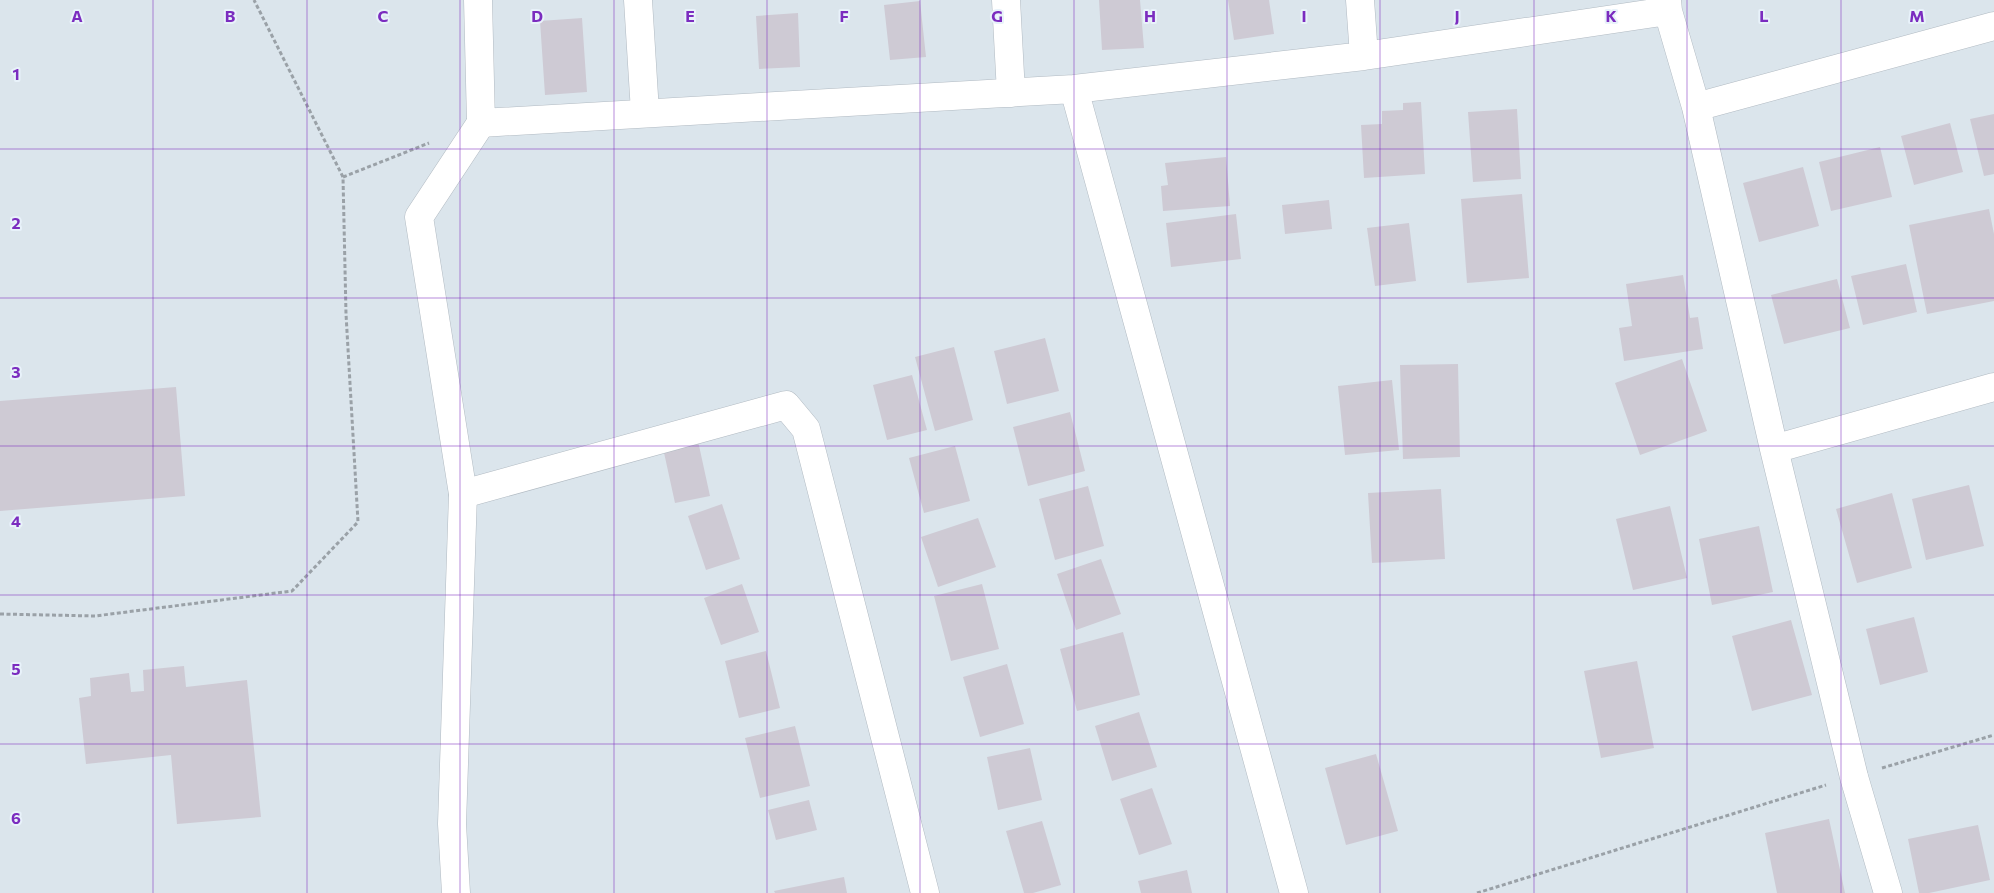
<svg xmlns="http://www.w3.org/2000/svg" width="1994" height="893" font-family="Commissioner,sans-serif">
<rect width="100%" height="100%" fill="#dbe5ec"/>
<path fill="#cecad4" d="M1099,0H1140L1144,48L1102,50Z
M1228,0H1269L1274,34L1234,40Z
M920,1L926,57L890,60L884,5Z
M798,13L800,67L759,69L756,16Z
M582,18L587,92L545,95L540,21Z
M1421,102L1425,174L1364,178L1361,125L1382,124V111L1403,110V103Z
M1517,109L1521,179L1473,182L1468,112Z
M1994,114V174L1984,176L1970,119Z
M1950,123L1963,172L1914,185L1901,136Z
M1880,147L1892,197L1831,211L1819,162Z
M1226,157L1230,206L1163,211L1161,186L1168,185L1165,163Z
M1803,167L1819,226L1759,242L1743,183Z
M1522,194L1529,278L1467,283L1461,199Z
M1329,200L1332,229L1285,234L1282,205Z
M1989,209L1994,234V301L1927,314L1909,225Z
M1236,214L1241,259L1171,267L1166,223Z
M1409,223L1416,281L1375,286L1367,228Z
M1906,264L1917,312L1863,325L1851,276Z
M1683,275L1690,318L1698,317L1703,349L1624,361L1619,328L1632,326L1626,284Z
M1837,279L1850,328L1784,344L1771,295Z
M1045,338L1059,391L1007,404L994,351Z
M954,347L973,420L935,431L915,357Z
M1682,359L1707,431L1640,455L1615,383Z
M1458,364L1460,457L1403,459L1400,365Z
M912,375L927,430L887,440L873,385Z
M1392,380L1399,450L1345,455L1338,386Z
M176,387L185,496L0,511V401Z
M1070,412L1085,471L1028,486L1013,427Z
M698,441L710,496L675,503L663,448Z
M955,446L970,501L924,513L909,458Z
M1969,485L1984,546L1926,560L1912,499Z
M1088,486L1104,546L1055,560L1039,499Z
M1441,489L1445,559L1372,563L1368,493Z
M1892,493L1912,568L1857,583L1836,509Z
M722,504L740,559L706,570L688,516Z
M1670,506L1687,578L1633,590L1616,519Z
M978,518L996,567L938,587L921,537Z
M1759,526L1773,592L1712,605L1699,539Z
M1101,559L1121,614L1076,630L1057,574Z
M742,584L759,632L721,645L704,598Z
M982,584L999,649L951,661L934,596Z
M1914,617L1928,672L1880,685L1866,629Z
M1791,620L1812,695L1752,711L1732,636Z
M1123,632L1140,695L1077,711L1060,649Z
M766,651L780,708L739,718L725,661Z
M1637,661L1654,748L1601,758L1584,671Z
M1007,664L1024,724L980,737L963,677Z
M184,666L186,687L247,680L261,817L177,824L171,755L86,764L79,698L91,696L90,678L129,673L131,692L144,691L143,670Z
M1139,712L1157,767L1112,781L1095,726Z
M795,726L810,786L760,798L745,738Z
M1030,748L1042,800L998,810L987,757Z
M1376,754L1398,831L1346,845L1325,768Z
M1152,788L1172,844L1139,855L1120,799Z
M809,800L817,830L776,840L768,810Z
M1829,819L1845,893H1777L1765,833Z
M1042,821L1061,885L1033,893H1024L1006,831Z
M1978,825L1990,880L1929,893H1919L1908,839Z
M1187,870L1192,893H1141L1138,881Z
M844,877L847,893H775L774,891Z"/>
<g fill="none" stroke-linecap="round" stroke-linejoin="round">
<defs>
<path id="street" d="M478,0L481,123L1074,89L1364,56L1668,11
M638,0L645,112
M1006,0L1011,93
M1360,0L1364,56
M1667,0L1668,11L1696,107L1774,449L1854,777L1888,893
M1074,89L1294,893
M1696,107L1994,26
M1774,449L1994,387
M463,494L786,405L806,429L925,893"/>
<path id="secondary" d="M456,893L452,824L463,494L419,217L481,123"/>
</defs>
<use href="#street" stroke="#b1bac2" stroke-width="29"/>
<use href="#secondary" stroke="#b1bac2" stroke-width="29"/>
<path stroke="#9aa1a7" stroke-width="3" stroke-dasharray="4 2.5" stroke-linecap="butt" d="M343,177L429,143
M0,614L95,616L292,591L358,522L346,314L343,177L254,0
M1882,768L1994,735
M1477,893L1826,785"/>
<use href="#street" stroke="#fff" stroke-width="28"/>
<use href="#secondary" stroke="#fff" stroke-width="28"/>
</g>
<path fill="none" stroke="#7b2cbf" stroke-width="1" stroke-opacity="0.55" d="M153,0V893M307,0V893M460,0V893M614,0V893M767,0V893M920,0V893M1074,0V893M1227,0V893M1380,0V893M1534,0V893M1687,0V893M1841,0V893M0,149H1994M0,298H1994M0,446H1994M0,595H1994M0,744H1994"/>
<g font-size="16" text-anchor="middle" font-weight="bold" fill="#7b2cbf" stroke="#e8f2fa" stroke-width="4" stroke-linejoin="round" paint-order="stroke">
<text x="77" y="22">A</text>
<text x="230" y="22">B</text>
<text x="383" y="22">C</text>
<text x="537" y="22">D</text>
<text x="690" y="22">E</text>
<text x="844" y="22">F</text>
<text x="997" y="22">G</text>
<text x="1150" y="22">H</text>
<text x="1304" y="22">I</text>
<text x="1457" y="22">J</text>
<text x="1611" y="22">K</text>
<text x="1764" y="22">L</text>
<text x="1917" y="22">M</text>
<text x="16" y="80">1</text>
<text x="16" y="229">2</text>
<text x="16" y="378">3</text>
<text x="16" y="527">4</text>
<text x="16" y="675">5</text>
<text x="16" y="824">6</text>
</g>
</svg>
